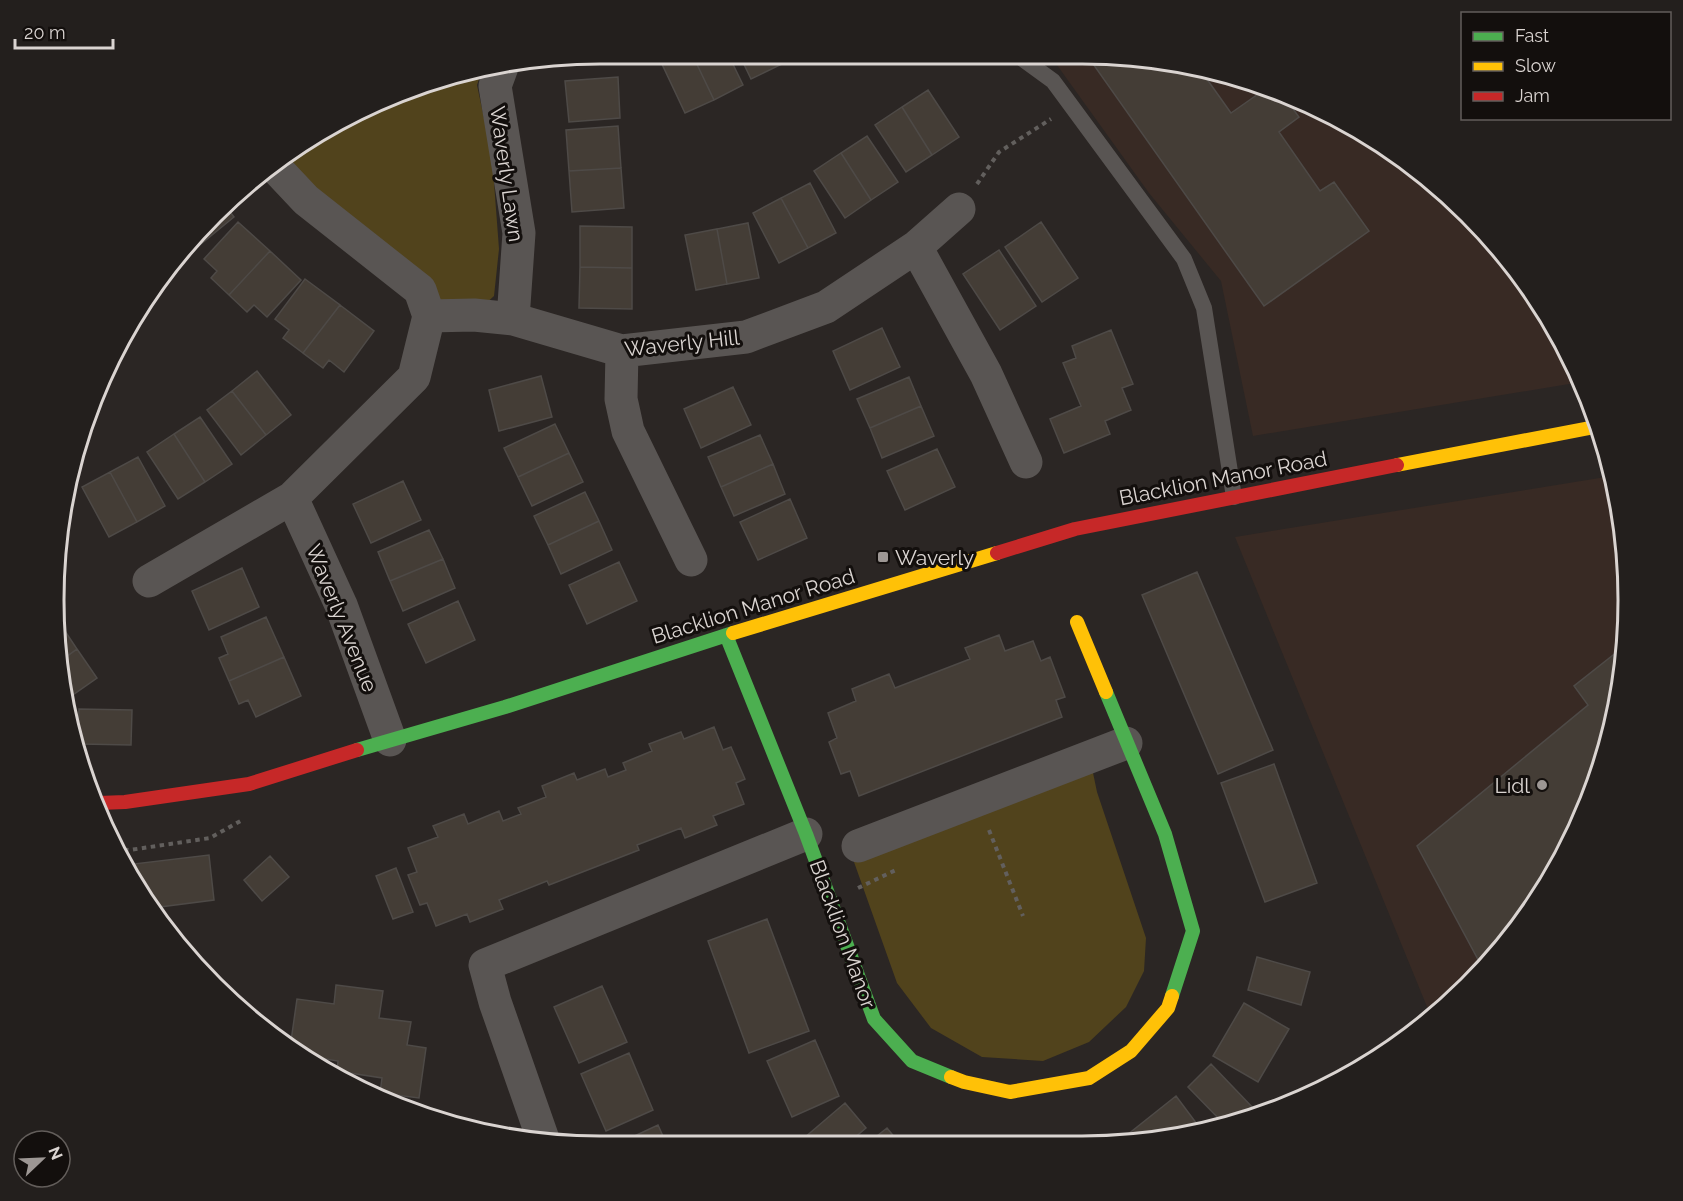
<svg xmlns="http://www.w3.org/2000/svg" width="1683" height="1201" font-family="Raleway,sans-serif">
<rect width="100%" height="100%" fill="#2b2624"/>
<path fill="#382a24" d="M1049,54H1083L1189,65L1356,127L1493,240L1556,327L1581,382L1253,436L1221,281L1149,193Z
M1612,476L1624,529L1628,636L1610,742L1573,842L1516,933L1443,1011L1432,1019L1235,537Z"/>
<path fill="#51431c" d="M482,70L477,85L492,156L499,249L494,296L483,306L439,302L283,158L297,146L459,73Z
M1092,768L1097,792L1146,938L1144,971L1126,1007L1089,1042L1043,1061L982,1057L931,1028L897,983L854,862Z"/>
<path fill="#443d36" stroke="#4e4a47" stroke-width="1.5" d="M678,54H692L714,100L685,113L661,62Z
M692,54H728L743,85L714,100Z
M739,54H774L780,65L751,79Z
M774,54H803L780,65Z
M1086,54L1189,65L1199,68L1231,113L1261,92L1288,102L1299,117L1279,132L1320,191L1334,182L1369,231L1264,306Z
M618,77L620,118L569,122L565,81Z
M928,90L959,137L932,155L902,107Z
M902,107L932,155L906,172L875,125Z
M618,126L621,168L569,171L566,130Z
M867,136L898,182L871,200L841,153Z
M841,153L871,200L845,218L814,171Z
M621,168L624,208L572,212L569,171Z
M810,183L836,233L808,248L781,198Z
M781,198L808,248L779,263L753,213Z
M227,208L234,217L195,249L189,240Z
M238,222L270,251L229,295L211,278L217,271L204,259Z
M1041,222L1078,278L1042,302L1005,247Z
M748,223L759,278L727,284L717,229Z
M580,226L632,227V268L580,267Z
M717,229L727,284L696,290L685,235Z
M999,250L1036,306L1000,330L963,274Z
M270,251L301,280L267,317L254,305L247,312L229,295Z
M580,267L632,268V309L579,308Z
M305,279L340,305L303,353L283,338L289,330L275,319Z
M340,305L374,331L344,372L329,360L323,368L303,353Z
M882,328L900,367L850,390L833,351Z
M1111,330L1133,384L1122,388L1131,410L1105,421L1110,434L1064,453L1050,419L1081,406L1063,363L1076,358L1072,346Z
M257,371L291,415L266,435L232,391Z
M541,376L552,417L499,431L489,390Z
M909,377L921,406L870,428L857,399Z
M733,387L751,425L701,448L684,409Z
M232,391L266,435L241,455L207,410Z
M921,406L934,436L882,458L870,428Z
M200,417L232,464L205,482L174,434Z
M555,424L569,453L518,477L504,448Z
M174,434L205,482L178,499L147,452Z
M760,435L773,464L721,487L708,457Z
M937,449L955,487L905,510L887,471Z
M569,453L583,482L532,506L518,477Z
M138,457L165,506L137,522L110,472Z
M773,464L785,494L734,516L721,487Z
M110,472L137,522L109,537L82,487Z
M403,481L421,520L371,543L353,504Z
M585,492L599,521L548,545L534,516Z
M790,499L807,538L758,560L740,522Z
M599,521L612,550L561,574L548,545Z
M429,530L443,559L390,581L378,552Z
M443,559L455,588L403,611L390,581Z
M619,562L637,601L587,624L569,585Z
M242,568L259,607L209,630L192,591Z
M1197,572L1273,750L1218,774L1142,595Z
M458,601L475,640L426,663L408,624Z
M266,617L284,657L229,681L219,658L228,654L221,637Z
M59,622L77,649L59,662Z
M999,635L1005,651L1033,641L1041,661L1050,657L1065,697L1056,700L1062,717L859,796L850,771L841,774L829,742L837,738L828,713L856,701L852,689L889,674L895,688L970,659L965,648Z
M1627,644L1610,742L1573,842L1516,933L1502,948L1481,965L1417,846L1588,705L1574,686Z
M77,649L97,678L67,699L59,672V662Z
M284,657L301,696L256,717L248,700L239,704L229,681Z
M79,709L132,710L131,745L81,744L78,737Z
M714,727L723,750L731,747L745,779L736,783L744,804L713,816L717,825L685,838L681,828L637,845L639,850L549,885L547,881L499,900L503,909L470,922L467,914L436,926L427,903L420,905L408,875L417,872L408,848L438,837L433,826L464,814L468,824L499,811L503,821L521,814L518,808L546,797L542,786L574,773L577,780L605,769L608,777L626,770L623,763L652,751L649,744L681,732L684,739Z
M1274,764L1317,883L1265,902L1221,783Z
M209,855L214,900L160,907L157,912L125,865Z
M270,856L289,877L262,901L244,880Z
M396,868L413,912L393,919L376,876Z
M767,919L809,1031L749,1053L708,941Z
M1257,957L1310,972L1301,1005L1248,990Z
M336,985L383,991L379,1018L411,1022L407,1045L426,1048L419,1098L380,1093L382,1078L337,1071L338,1061L302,1055L290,1048L297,999L334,1004Z
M602,986L627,1042L579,1063L554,1007Z
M1244,1003L1289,1029L1258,1082L1213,1056Z
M815,1040L839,1096L792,1117L767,1061Z
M629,1053L653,1110L606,1131L581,1074Z
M1211,1064L1256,1111V1112L1222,1122L1188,1087Z
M1176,1096L1200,1128L1154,1142L1117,1143Z
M845,1103L866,1128L847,1144H810L804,1138Z
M658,1125L667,1145L613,1146Z
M887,1128L900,1144H867Z"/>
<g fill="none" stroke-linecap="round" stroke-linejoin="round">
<path stroke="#625f5d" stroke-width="4" stroke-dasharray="4.5 4.5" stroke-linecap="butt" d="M977,184L999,152L1051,119
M989,830L1023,916
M115,849L130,850L210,838L244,819
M858,888L898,869"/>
<path stroke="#595553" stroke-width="16" d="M1016,54L1053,81L1184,259L1204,308L1234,497"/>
<path stroke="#595553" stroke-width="33" d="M502,67L495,86L519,233L513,319
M916,247L986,374L1026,462
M429,316L474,315L513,319L622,351L746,337L826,307L916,247L959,209
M622,351L621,399L628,431L691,560
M292,498L341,605L390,740
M149,581L292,498L414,377L429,316L420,290L306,200L274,166
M858,846L1126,743
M544,1142L495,1002L485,965L806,834"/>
<path stroke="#4caf50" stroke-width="14" d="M726,635L806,834L874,1019L912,1061L951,1077
M1106,692L1165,834L1193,931L1172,996
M357,750L505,707L733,633"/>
<path stroke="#ffc107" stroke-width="14" d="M1397,465L1600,426
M1077,622L1106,692
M733,633L997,553
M951,1077L964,1082L1010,1092L1089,1078L1131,1051L1168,1008L1172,996"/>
<path stroke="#c62828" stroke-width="14" d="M997,553L1075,529L1397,465
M99,803L125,802L249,784L357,750"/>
</g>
<g fill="#9d9794" stroke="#130f0d" stroke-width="2">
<rect x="877" y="551" width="12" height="12" rx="3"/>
<circle cx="1542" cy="785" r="6"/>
</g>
<g text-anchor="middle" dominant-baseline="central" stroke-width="6" stroke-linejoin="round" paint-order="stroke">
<g font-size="21" fill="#dad4d1" stroke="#130f0d">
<text transform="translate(507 174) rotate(82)">Waverly Lawn</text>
<text transform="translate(682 343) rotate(-6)">Waverly Hill</text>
<text transform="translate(1223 478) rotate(-11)">Blacklion Manor Road</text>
<text transform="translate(753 606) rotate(-17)">Blacklion Manor Road</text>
<text transform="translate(342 618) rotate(68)">Waverly Avenue</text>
<text transform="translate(843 934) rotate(70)">Blacklion Manor</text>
</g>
<g font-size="21" fill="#dad4d1" stroke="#130f0d" text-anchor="start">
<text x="895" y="557">Waverly</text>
<text x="1530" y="785" text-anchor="end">Lidl</text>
</g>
</g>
<path d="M0 0H1683V1201H0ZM600 64H1082A536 536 0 0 1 1618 600V600A536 536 0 0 1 1082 1136H600A536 536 0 0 1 64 600V600A536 536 0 0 1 600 64Z" fill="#231f1d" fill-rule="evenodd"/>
<path fill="none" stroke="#dad4d1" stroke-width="3" d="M600 64H1082A536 536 0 0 1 1618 600V600A536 536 0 0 1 1082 1136H600A536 536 0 0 1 64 600V600A536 536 0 0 1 600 64Z"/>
<rect x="1461" y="12" width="210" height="108" fill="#130f0d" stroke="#635e5b" stroke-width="1.5"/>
<rect x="1473" y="32" width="30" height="9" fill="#4caf50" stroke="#635e5b" stroke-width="1.5"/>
<text x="1515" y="42" font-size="18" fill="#dad4d1">Fast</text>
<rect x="1473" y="62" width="30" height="9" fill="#ffc107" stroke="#635e5b" stroke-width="1.5"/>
<text x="1515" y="72" font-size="18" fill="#dad4d1">Slow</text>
<rect x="1473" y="92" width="30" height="9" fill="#c62828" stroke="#635e5b" stroke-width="1.5"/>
<text x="1515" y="102" font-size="18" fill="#dad4d1">Jam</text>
<g transform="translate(42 1159) rotate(67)"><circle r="28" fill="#130f0d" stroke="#635e5b" stroke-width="1.5"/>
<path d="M0-4.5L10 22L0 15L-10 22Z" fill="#9d9794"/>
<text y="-9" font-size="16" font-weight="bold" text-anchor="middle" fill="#dad4d1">N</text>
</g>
<path d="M15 39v9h98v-9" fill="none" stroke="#dad4d1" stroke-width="3"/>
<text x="24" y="39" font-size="18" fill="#dad4d1" stroke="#130f0d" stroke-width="4.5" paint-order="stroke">20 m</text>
</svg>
